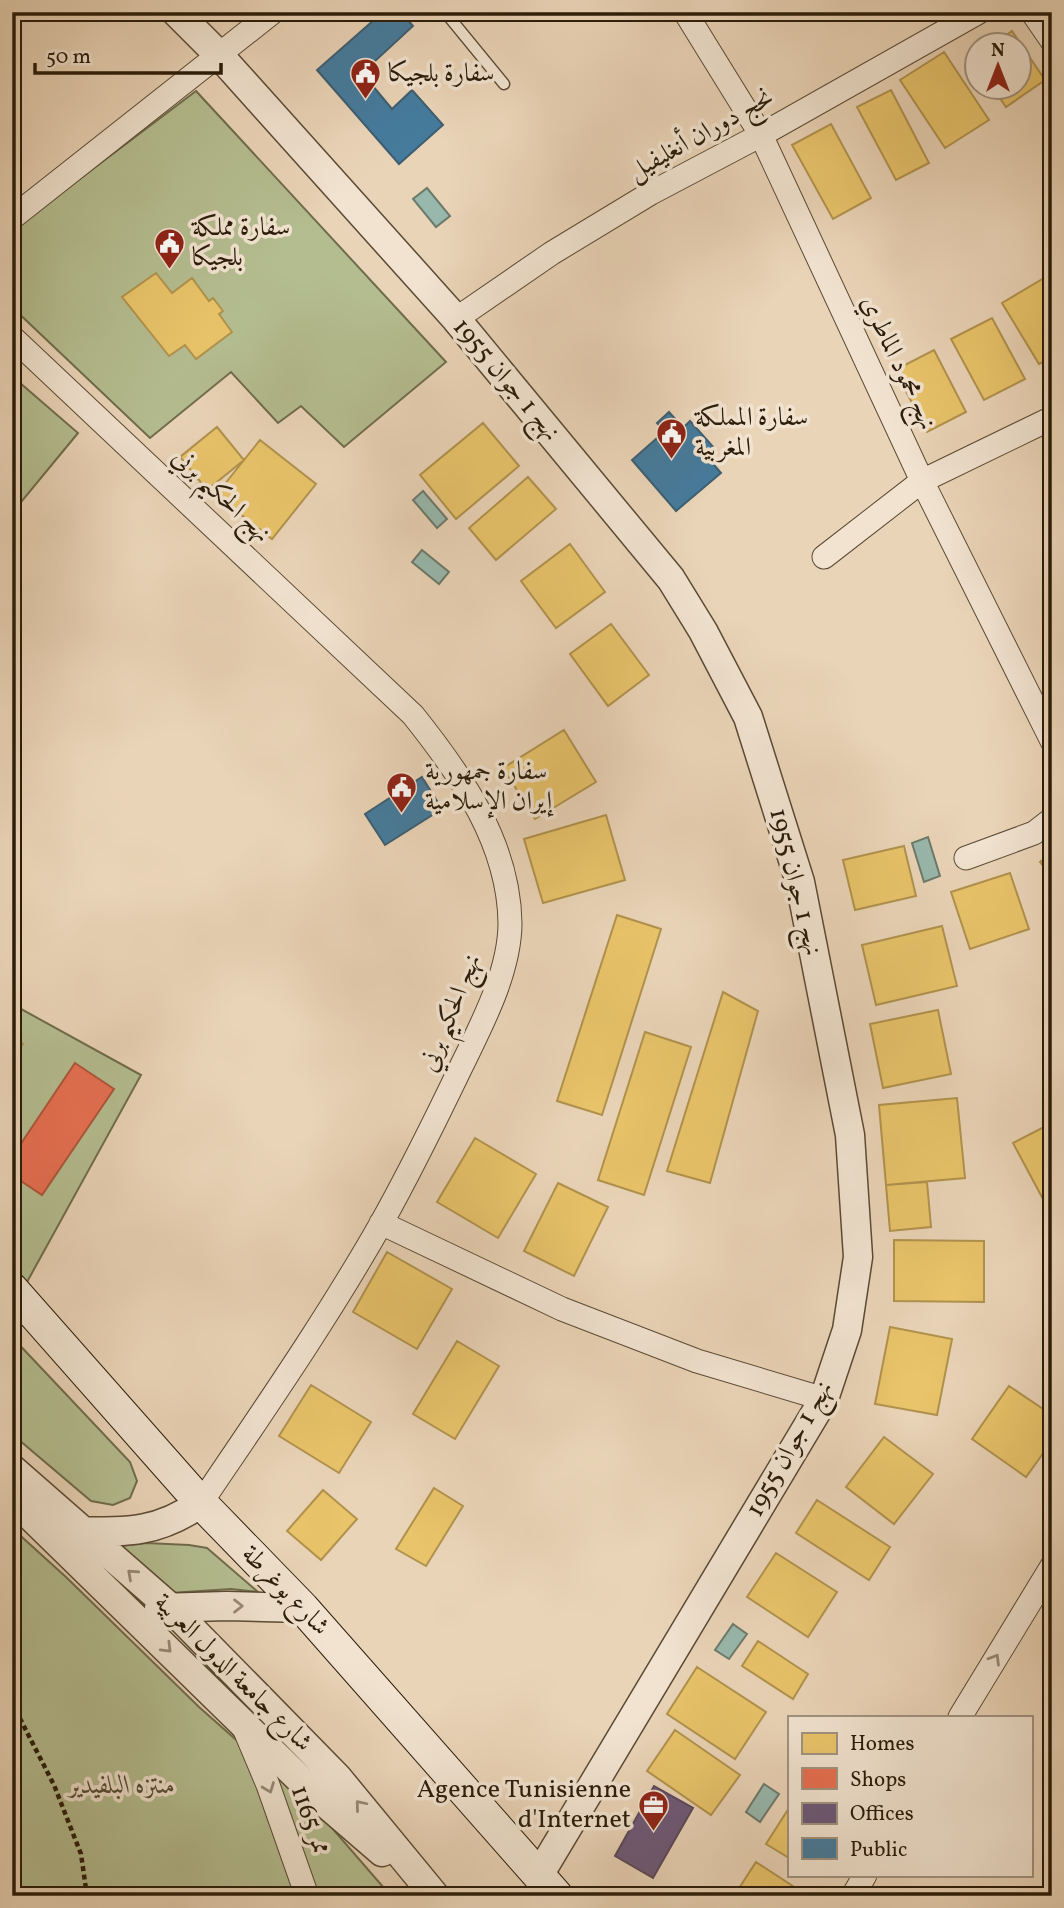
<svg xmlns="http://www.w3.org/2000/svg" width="1064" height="1908" font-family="Vollkorn,Amiri,serif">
<rect width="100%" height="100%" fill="#ead4b7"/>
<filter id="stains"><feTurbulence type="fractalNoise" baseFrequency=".00286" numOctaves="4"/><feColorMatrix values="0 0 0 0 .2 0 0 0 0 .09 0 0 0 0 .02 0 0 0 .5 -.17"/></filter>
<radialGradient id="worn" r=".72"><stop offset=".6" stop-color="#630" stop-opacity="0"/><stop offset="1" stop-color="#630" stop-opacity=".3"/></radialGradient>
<path fill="#b4bd90" stroke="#6f6c4c" stroke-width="2" d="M196,91L446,362L344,447L301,406L278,423L231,372L150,438L12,307V230Z
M12,376L78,433L12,513Z
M12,1004L141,1075L27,1282L12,1265Z
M12,1337L130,1462L137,1481L130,1498L113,1505L91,1501L12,1434Z
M12,1528L67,1578L199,1707L319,1813L391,1896H12Z
M146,1543L189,1545L207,1548L258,1592L231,1589L170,1593L120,1546Z"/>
<path fill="#98b8ad" stroke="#6c7a6b" stroke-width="2" d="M427,188L450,216L436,227L413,199Z
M423,491L447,519L437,528L413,500Z
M422,550L449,572L439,584L412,562Z
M928,837L940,876L924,882L912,843Z
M733,1624L747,1634L729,1659L715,1650Z
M764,1784L779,1794L760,1822L746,1812Z"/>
<path fill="#e9c46a" stroke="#b0924d" stroke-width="2" d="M1012,31L1045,80L1006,107L993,88H1018V46H991Z
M944,52L989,120L945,148L900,80Z
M891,90L929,163L896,180L857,107Z
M831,124L871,198L833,219L792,145Z
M156,273L172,293L192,278L209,301L213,298L223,311L219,314L232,332L196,359L185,345L169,356L122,297Z
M1044,278L1052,290V356L1039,364L1002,303Z
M992,318L1025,379L984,400L951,339Z
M934,350L966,412L927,432L895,370Z
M483,423L519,466L456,519L420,475Z
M217,427L244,460L207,490L180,457Z
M260,440L316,484L272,539L216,495Z
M528,477L556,509L496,560L469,528Z
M570,544L605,592L556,628L521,581Z
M611,624L649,675L608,706L570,654Z
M564,730L596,782L535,819L503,768Z
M606,815L625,880L543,903L524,839Z
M904,846L916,896L855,910L843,860Z
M1052,853V877L1040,862Z
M1010,873L1029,929L970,949L951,892Z
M617,915L661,929L602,1115L557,1101Z
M942,926L957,986L876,1005L862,945Z
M723,992L758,1011L710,1183L667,1171Z
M938,1010L951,1074L883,1088L870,1024Z
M645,1032L691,1047L644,1195L598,1180Z
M12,1036L23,1044L12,1059Z
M957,1098L965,1178L886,1185L879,1105Z
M1052,1123V1216L1013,1143Z
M475,1138L536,1174L498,1238L437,1202Z
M927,1182L931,1227L890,1231L886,1185Z
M558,1183L608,1207L574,1276L524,1251Z
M894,1240L984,1241V1302L894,1301Z
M387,1252L452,1289L417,1349L353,1312Z
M890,1327L952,1339L937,1415L875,1404Z
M457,1341L499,1366L455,1439L413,1414Z
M311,1385L371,1422L339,1473L279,1436Z
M1009,1386L1052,1415V1441L1026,1477L972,1439Z
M884,1437L933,1474L894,1524L846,1487Z
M434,1488L463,1506L426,1566L396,1549Z
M323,1490L357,1519L321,1560L287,1531Z
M817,1500L890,1547L869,1580L796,1533Z
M776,1553L837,1592L808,1637L747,1597Z
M758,1641L808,1674L793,1699L742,1666Z
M697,1667L766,1712L735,1759L667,1714Z
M675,1730L740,1775L711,1815L647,1771Z
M789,1808V1858L766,1844Z
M756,1862L808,1896H734Z"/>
<path fill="#e76f51" stroke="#ae563b" stroke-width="2" d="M75,1063L114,1089L42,1195L12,1175V1157Z"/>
<path fill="#6d597a" stroke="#594758" stroke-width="2" d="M654,1786L693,1808L653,1878L615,1856Z"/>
<path fill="#457b9d" stroke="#3d5e71" stroke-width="2" d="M383,12H401L413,26L362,73L392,109L412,90L443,125L399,164L317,70Z
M669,412L683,428L690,421L716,450L707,457L721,473L676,511L632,460L665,431L657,423Z
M422,777L442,809L385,845L365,814Z"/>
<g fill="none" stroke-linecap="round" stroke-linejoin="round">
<defs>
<path id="service" d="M445,12L504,84"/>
<path id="minor" d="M685,12L761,135L922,481L1052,741
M1032,12L1052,41
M12,218L273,12
M456,319L552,253L651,193L761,135L979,12
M12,337L413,715C461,775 509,843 510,923C510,971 482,1024 461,1067C436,1119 410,1172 382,1222C327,1319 263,1411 201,1503
M824,557L922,481L1052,418
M966,858L1034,833L1052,819
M381,1223L562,1309L697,1361L824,1399
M960,1717L1052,1566
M244,1728L268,1785L307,1896
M853,1896L865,1875"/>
<path id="tertiary" d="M176,12L219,55L456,319L671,579L703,631L748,717L800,882L850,1135L858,1257L847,1330L824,1399L539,1875
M12,1469L172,1609L337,1777L435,1896
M12,1498L317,1796L382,1852
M74,1531C127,1532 156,1534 201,1503
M159,1608L227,1606L303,1608"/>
<path id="secondary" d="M12,1289L201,1503L303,1608L557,1896"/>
</defs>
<use href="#service" stroke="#5a4a34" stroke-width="13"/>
<use href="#minor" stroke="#5a4a34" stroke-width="25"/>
<use href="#tertiary" stroke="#5a4a34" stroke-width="31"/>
<use href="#secondary" stroke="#2a1c09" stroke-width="34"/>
<path stroke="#2a1c09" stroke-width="4.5" stroke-dasharray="5 3.5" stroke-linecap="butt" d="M12,1703L54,1785L81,1854L87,1896"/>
<use href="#service" stroke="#f1e3d0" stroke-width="10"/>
<use href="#minor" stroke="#f1e3d0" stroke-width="23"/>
<use href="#tertiary" stroke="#f1e3d0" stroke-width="28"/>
<use href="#secondary" stroke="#f1e3d0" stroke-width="32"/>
</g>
<defs><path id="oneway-chevron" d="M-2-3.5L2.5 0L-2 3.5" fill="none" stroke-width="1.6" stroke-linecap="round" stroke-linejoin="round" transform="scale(1.75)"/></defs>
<g stroke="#978976">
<use href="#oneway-chevron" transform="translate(132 1574) rotate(-138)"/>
<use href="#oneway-chevron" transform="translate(238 1606)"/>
<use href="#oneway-chevron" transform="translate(167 1648) rotate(45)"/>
<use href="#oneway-chevron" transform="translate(995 1659) rotate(-59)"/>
<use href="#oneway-chevron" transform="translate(269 1788) rotate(69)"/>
<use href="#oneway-chevron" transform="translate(360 1805) rotate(-130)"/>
</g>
<defs>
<symbol id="civic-pin" viewBox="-11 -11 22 30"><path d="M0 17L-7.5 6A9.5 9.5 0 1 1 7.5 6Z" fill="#8f2418" stroke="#f1e3d0"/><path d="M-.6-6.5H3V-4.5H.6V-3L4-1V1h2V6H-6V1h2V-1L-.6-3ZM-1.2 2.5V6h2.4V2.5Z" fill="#fff"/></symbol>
<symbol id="office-pin" viewBox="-11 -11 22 30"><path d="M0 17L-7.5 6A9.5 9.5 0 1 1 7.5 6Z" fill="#8f2418" stroke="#f1e3d0"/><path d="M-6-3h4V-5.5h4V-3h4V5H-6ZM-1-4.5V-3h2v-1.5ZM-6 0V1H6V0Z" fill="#fff"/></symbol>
</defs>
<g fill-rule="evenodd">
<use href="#civic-pin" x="348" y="56" width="35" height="47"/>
<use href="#civic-pin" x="152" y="226" width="35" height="47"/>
<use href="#civic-pin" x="654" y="416" width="35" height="47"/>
<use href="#civic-pin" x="384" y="770" width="35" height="47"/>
<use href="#office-pin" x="636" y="1788" width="35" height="47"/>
</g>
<g text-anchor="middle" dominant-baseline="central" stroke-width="7" stroke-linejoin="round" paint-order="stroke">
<g font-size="26" fill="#2a1c09" stroke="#f1e3d0" text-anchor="start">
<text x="388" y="74">سفارة بلجيكا</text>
<text x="192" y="228">سفارة مملكة<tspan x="192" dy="30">بلجيكا</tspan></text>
<text x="695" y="418">سفارة المملكة<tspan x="695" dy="30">المغربية</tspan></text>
<text x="425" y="772">سفارة جمهورية<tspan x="425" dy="30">إيران الإسلامية</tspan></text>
<text x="631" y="1790" text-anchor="end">Agence Tunisienne<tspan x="631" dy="30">d'Internet</tspan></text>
</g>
<g font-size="26" fill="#2a1c09" stroke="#f1e3d0">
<text transform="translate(701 135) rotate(-29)">نحج دوران أنغليفيل</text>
<text transform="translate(898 363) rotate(65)">نهج محمود الماطري</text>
<text transform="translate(506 380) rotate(50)">نهج 1 جوان 1955</text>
<text transform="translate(221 496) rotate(43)">نهج الحكيم برني</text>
<text transform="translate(795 882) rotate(76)">نهج 1 جوان 1955</text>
<text transform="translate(451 1013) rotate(-68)">نهج الحكيم برني</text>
<text transform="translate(790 1449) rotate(-61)">نهج 1 جوان 1955</text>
<text transform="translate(285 1591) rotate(46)">شارع يوغرطة</text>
<text transform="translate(233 1673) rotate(45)">شارع جامعة الدول العربية</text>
<text transform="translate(310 1820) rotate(70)">ممر 1165</text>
</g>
<g font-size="26" font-style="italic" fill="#534c32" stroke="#f1e3d0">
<text x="122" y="1786">منتزه البلفيدير</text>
</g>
</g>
<rect width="1064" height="1908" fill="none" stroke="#ead4b7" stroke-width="42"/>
<rect x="14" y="14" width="1036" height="1880" fill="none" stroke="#2a1c09" stroke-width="3.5"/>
<rect x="21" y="21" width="1022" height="1866" fill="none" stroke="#2a1c09" stroke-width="2"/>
<rect x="788" y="1716" width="245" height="161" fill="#f1e3d0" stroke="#a19380" stroke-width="2"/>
<rect x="802" y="1733" width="35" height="21" fill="#e9c46a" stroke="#a19380" stroke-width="2"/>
<text x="850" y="1750" font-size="21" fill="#2a1c09">Homes</text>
<rect x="802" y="1768" width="35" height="21" fill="#e76f51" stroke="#a19380" stroke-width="2"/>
<text x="850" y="1786" font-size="21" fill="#2a1c09">Shops</text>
<rect x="802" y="1803" width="35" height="21" fill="#6d597a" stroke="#a19380" stroke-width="2"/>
<text x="850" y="1820" font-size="21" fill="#2a1c09">Offices</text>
<rect x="802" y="1838" width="35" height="21" fill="#457b9d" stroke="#a19380" stroke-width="2"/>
<text x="850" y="1856" font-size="21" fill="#2a1c09">Public</text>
<g transform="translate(998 66)"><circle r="33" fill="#f1e3d0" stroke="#a19380" stroke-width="2"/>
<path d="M0-5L12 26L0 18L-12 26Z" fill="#8f2418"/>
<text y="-10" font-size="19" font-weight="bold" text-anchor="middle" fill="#2a1c09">N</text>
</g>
<path d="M35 63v10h186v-10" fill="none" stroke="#2a1c09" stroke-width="3.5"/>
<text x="46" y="63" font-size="21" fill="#2a1c09" stroke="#f1e3d0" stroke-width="5" paint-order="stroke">50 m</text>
<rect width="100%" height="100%" filter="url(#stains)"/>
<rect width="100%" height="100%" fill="url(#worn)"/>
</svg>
